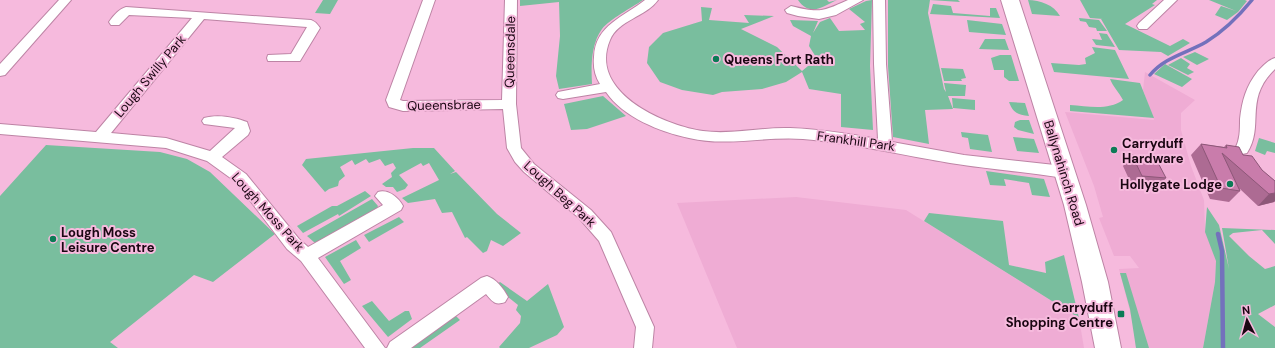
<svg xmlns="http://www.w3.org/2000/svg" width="1275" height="348" font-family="'DM Sans',sans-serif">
<rect width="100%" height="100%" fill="#f6badd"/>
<path fill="#efacd4" d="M1145,72L1195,100L1181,113V130L1191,166L1204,200L1205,228L1216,261L1215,282L1203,348H1136L1133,323L1119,269L1139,268L1130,256H1114L1099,218L1103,217L1094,186L1065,112L1154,120L1143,90Z
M796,197L906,210L1079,318L1084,348H737L677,203Z"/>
<path fill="#79be9e" d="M323,0H338L330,14L315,13Z
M520,0H643C631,8 610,19 602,29C591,44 591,66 592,84L559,89L556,76L560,36L559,2L520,6Z
M798,0H827L829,2L837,0C822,7 810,17 798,0Z
M872,0L870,66L873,130L841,127V94L809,89L802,72L786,82L762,89L722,92L713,95L682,90L660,82L647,63L649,47L663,33L702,21L701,7L712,8L709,20L749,23L744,15L774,16L741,29L777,47L802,71L808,66L819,62L809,46L811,36L793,26L790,20L818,21L813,33L820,22L830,18L839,31L865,30L860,24L865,22L849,9L866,1Z
M888,0H958L960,2L930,0L928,13L944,89L946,92L944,83L966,85L965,96H948L953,109L925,110L929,144L893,137L888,66Z
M1028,0C1040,0 1054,5 1060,16L1032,14Z
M1080,0H1157L1152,4L1155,5L1125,24L1170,46L1183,39L1190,43L1168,56L1161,52L1119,50L1101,19H1103L1090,18Z
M1209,0H1245L1247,1L1238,12L1227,20L1215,15L1221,6L1236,11Z
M933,4L951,6L953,13L990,16V8H996L1000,18L930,14Z
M1079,18L1099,20L1107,31H1097L1096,28L1089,27L1086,22L1080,21Z
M967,20L1002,24L1006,35L969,32Z
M1099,33L1107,34L1115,47L1096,45L1092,39L1102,40Z
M985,39H1005L1009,50L979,49Z
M1092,47L1115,50L1129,79L1054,72L1051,63L1079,65L1086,64L1085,58L1095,53Z
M1195,52L1209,59L1197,65L1183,57Z
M1000,55H1011L1019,81H1009L1004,77V70H994L991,58Z
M1181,58L1190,64L1187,68L1194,72L1188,75L1168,65Z
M1165,64L1192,79L1182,87L1154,74Z
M941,68L963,69L966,78L961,79L962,81H944Z
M1110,79L1140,83L1154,118L1070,111V105C1088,106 1107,111 1123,100C1119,92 1113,87 1110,79Z
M603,96L626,116L587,129L571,130L564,104Z
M952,98L975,100V110L953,108Z
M1009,102L1025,103L1029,116C1017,114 1013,113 1009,102Z
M1020,120H1029L1034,134L1018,130L1014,127L1015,122Z
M961,132L988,135L992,152L970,149L968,138L962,137Z
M1013,137L1034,139L1039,153L1017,151Z
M1259,138L1275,143V153L1267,151L1265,155L1255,151Z
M46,145L160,152L187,159L210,172L275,234L213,282L194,275L110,342L118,348H0V196Z
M413,148H434L455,171L450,174L456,172L497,214L521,233L503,246L491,240L487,251L483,253L467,237L465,238L452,212L442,213L435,199L408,203L402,198L439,180L429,163L423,166L421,163L399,175L408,185L405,189L397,192L393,187H386L382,184L392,177L391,173L396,168L393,163L385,166L380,159L369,163L366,159L355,165L352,160L340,167L345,176L339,181L338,186L329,189L325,192L302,165L306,159Z
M986,171L1044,179L1050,197L1032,195L1029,183L1004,179L1006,186L990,185Z
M365,191L371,196L339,216L338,214L303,233L297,226L332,206H337Z
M372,199L378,206L376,210L317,243H315L307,236Z
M1207,207L1219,225L1229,269L1222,228L1275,230V244L1262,230L1233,233L1229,236L1249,256L1265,269L1275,266V305L1258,314L1275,327V348H1203L1215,282L1216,261L1205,232Z
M929,213L1003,221L1009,265L1046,273L1045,262L1064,255L1079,318L924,221Z
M399,217L404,222L369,242L364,235Z
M356,240L361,248L340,261L351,280L344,284L325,257Z
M1120,273H1126L1149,348H1136L1130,309Z
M500,282L527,301L548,284L564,327L557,335L529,348H500L499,347L520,323L521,316L516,310L518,305L494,286Z
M372,301L389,321L405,311H409L412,319L388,337L362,306Z
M453,313L460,320L420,348H405Z"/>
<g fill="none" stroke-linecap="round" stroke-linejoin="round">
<path stroke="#7371bc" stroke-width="3.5" d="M1150,75C1165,57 1187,53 1206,42C1224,31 1239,16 1252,0"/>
<path stroke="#7371bc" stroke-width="4.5" d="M1218,234L1222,251L1223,348"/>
<defs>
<path id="street" d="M59,0H71L5,75L0,76V64Z
M423,0H435L400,100L403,101L502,100L505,0H517L516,104L521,148L534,164L591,210L611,232L654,327L652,348H634L636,327L599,241L579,218L524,172L515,162L507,148L503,109L403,111L389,107L386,100Z
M645,0H658C646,17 618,20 610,40C588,92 663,125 703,131C732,135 761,127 790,128C820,129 849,134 878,139L874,64L873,0H885L886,64L892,142L964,155L1064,166L1069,168L1071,172L1069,176L1064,178C1026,172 988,169 950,163C901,155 853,143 803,139C765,136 727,147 689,138C660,132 623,117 606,92L563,99L558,98L556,95L558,92L600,84C595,76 593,67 594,57C595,25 624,17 645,0Z
M848,0H863L836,15L819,19L798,16L787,13L785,10L791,6C819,13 822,12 848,0Z
M1164,0H1177L1147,29H1139L1137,26L1139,23Z
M126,7L311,20C316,22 317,24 320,28L300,61H268L267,58L268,55L291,54L307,27L204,19L111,133L166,138L210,151L235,128L204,124L202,121L204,118C217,114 235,117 247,122L250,131L248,135L222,157L246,174L299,239L308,247L383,205L375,196L378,192C388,189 398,197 403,206L401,210L318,258L385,348H365L301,261L287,249L236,182L207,161L166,148L0,134V124L96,132L192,18L129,15L119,25H111L109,22C113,16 119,9 126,7Z
M1275,58V69C1243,100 1265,125 1247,153L1242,154L1237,153L1235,149C1240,140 1240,130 1240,119C1242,101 1246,86 1258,71C1263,66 1268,60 1275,58Z
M487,276C496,279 503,288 508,297L505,302C495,306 492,301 486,294L411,348H387L390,342L481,278Z"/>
<path id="highway" d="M1001,0H1019L1086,205L1108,282L1121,348H1095L1082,282L1064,205Z"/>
</defs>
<use href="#street" stroke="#bd84a5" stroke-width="2"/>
<use href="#highway" stroke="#bd84a5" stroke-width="2"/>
<use href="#street" fill="#fff" fill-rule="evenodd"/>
<use href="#highway" fill="#fff" fill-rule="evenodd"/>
</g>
<path fill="#ad6b93" d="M1201,144L1224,147L1226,145L1243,155L1275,181V201L1274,202L1258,206L1240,189V191L1229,202L1210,199L1191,155Z
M1132,155L1166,178L1156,190L1133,188L1123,166Z"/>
<path fill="#8d5778" d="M1275,193V201L1274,202L1258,206L1269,194Z"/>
<path fill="#c97cab" stroke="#8d5778" d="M1201,144L1227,148L1226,145L1239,147L1243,155L1252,156L1262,170L1275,181V193L1269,194L1222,153L1240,191L1221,188Z
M1132,155L1155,157L1166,178L1142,176Z"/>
<g fill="#0c7b56" stroke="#f6badd" stroke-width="1.5">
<circle cx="716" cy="59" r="4"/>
<circle cx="1114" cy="150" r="4"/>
<circle cx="1230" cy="184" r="4"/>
<circle cx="53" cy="239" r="4"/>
<rect x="1117" y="310" width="8" height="8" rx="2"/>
</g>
<g text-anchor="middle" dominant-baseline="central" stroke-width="4" stroke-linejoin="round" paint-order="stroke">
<g font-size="13" fill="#1a0612" stroke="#f6badd">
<text transform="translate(510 52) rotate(-89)">Queensdale</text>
<text transform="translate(150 76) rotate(-50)">Lough Swilly Park</text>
<text transform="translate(444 105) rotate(-1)">Queensbrae</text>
<text transform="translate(856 141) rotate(8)">Frankhill Park</text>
<text transform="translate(1064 173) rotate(73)">Ballynahinch Road</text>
<text transform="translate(560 194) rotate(42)">Lough Beg Park</text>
<text transform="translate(268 212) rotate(48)">Lough Moss Park</text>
</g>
<g font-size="13" font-weight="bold" fill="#1a0612" stroke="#f6badd" text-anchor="start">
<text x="724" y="59">Queens Fort Rath</text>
<text x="1122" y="143">Carryduff<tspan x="1122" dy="15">Hardware</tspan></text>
<text x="1222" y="184" text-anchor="end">Hollygate Lodge</text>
<text x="61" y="232">Lough Moss<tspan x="61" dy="15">Leisure Centre</tspan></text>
<text x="1113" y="307" text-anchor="end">Carryduff<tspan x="1113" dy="15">Shopping Centre</tspan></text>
</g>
</g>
<g transform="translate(1247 320) rotate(354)" stroke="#f6badd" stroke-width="3" paint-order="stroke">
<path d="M0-3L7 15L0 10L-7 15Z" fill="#1a0612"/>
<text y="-6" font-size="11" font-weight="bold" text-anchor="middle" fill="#1a0612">N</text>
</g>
</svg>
